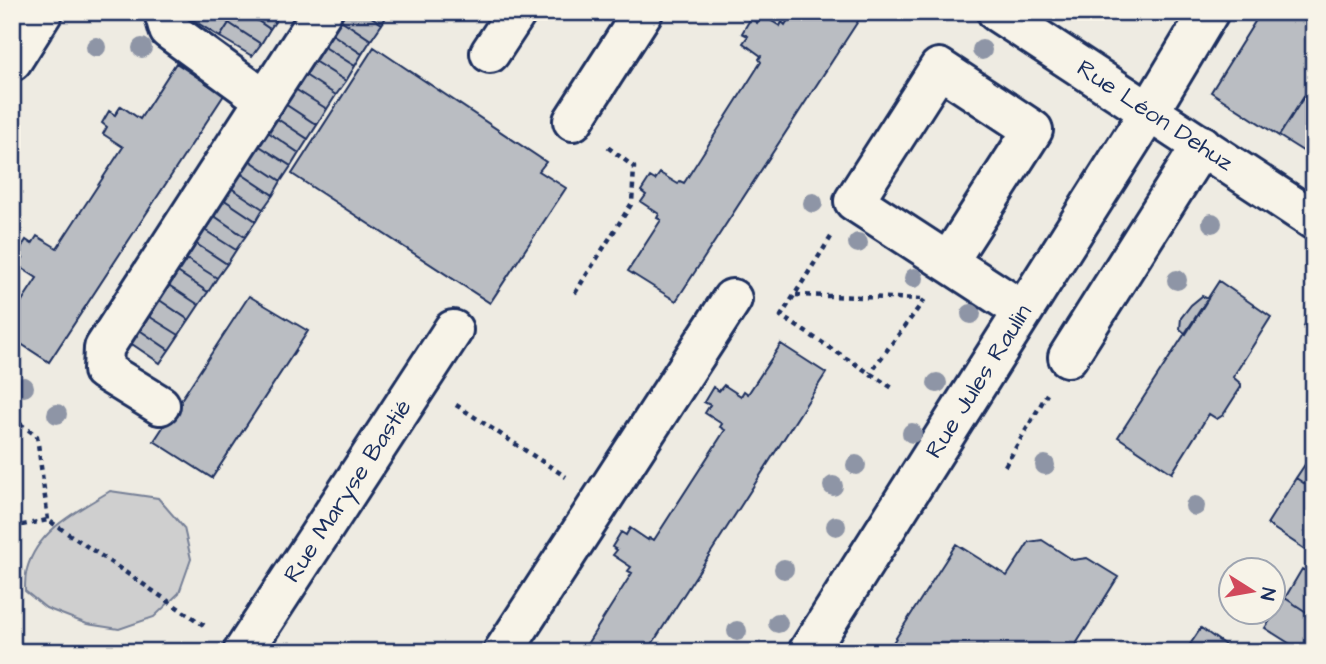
<svg xmlns="http://www.w3.org/2000/svg" width="1326" height="664" font-family="'Architects Daughter',sans-serif">
<rect width="100%" height="100%" fill="#eeebe2"/>
<filter id="ink" filterUnits="userSpaceOnUse"><feTurbulence type="fractalNoise" baseFrequency=".0143" numOctaves="2"/><feDisplacementMap in="SourceGraphic" scale="14" xChannelSelector="R" yChannelSelector="G"/><feConvolveMatrix kernelMatrix="1 2 1 2 8 2 1 2 1" color-interpolation-filters="sRGB"/></filter>
<g filter="url(#ink)">
<path fill="#cfcfcf" stroke="#757f96" stroke-width="2" d="M110,491L158,498L184,528L191,559L179,593L154,617L119,629L87,624L46,608L25,591C25,584 25,575 27,569C38,529 78,511 110,491Z"/>
<path fill="#babdc2" stroke="#1b2f5e" stroke-width="2" d="M194,12H212L229,23L220,37L190,18Z
M212,12H237L229,23Z
M237,12H245L270,29L261,44L229,23Z
M245,12H273L279,16L270,29Z
M346,12H364L382,24L371,40L341,20Z
M364,12H389L382,24Z
M793,12H864L676,301L628,271L661,220L657,218L659,214L641,202L646,195L641,191L650,177L655,180L660,173L678,184L680,181L684,183L761,62L759,59L761,56L743,43L748,36L742,33L751,18L757,23L762,15L780,26L782,22L785,25Z
M1261,12H1292L1314,26V51L1306,65L1314,70V81L1279,136L1211,92Z
M341,20L371,40L362,54L332,34Z
M229,23L261,44L252,56L220,37Z
M332,34L362,54L355,66L323,46Z
M323,46L355,66L346,81L314,61Z
M374,47L546,162L539,171L566,188L490,303L292,174Z
M314,61L346,81L336,95L305,75Z
M176,63L224,95L49,362L12,338V316L37,278L17,265L23,258L17,254L26,240L32,244L37,236L57,248L123,147L103,134L107,127L102,123L109,111L115,115L121,106L140,119Z
M305,75L336,95L327,109L295,89Z
M1314,81V158L1279,136Z
M295,89L327,109L317,125L285,104Z
M285,104L317,125L308,139L276,118Z
M276,118L308,139L299,153L268,132Z
M268,132L299,153L291,166L258,145Z
M258,145L291,166L281,181L249,160Z
M249,160L281,181L273,195L240,173Z
M240,173L273,195L263,209L231,188Z
M231,188L263,209L256,221L223,199Z
M223,199L256,221L245,237L213,215Z
M213,215L245,237L236,250L203,229Z
M203,229L236,250L227,264L195,243Z
M195,243L227,264L217,278L185,258Z
M185,258L217,278L208,292L176,271Z
M176,271L208,292L199,305L167,284Z
M1219,281L1271,317L1233,377L1241,384V387L1223,415L1217,419L1209,414L1172,473L1118,437Z
M167,284L199,305L189,320L158,299Z
M249,296L308,331L212,478L154,441Z
M1202,296L1208,299L1186,334L1180,329L1181,318L1191,305Z
M158,299L189,320L179,335L147,315Z
M1314,310V332L1304,326Z
M147,315L179,335L169,350L138,329Z
M138,329L169,350L160,363L129,342Z
M781,344L826,373L647,652H582L632,573L628,571L631,567L613,555L617,550L612,547L621,532L626,535L630,528L648,540L649,538L654,540L725,430L720,427L722,424L705,413L710,405L704,402L713,387L719,391L724,385L741,396L744,391L748,394Z
M1314,451V490L1296,478Z
M1296,478L1314,490V550L1312,554L1267,524Z
M1042,540L1073,560L1087,558L1118,577L1071,652H887L956,544L1007,576L1029,542Z
M1302,569L1314,576V617L1285,598Z
M1285,598L1314,617V652H1303L1265,628Z
M1201,628L1235,652H1185Z"/>
<g fill="none" stroke-linecap="round" stroke-linejoin="round">
<defs>
<g id="minor">
<path d="M168,12L165,16L169,30L265,100"/>
<path id="s1" d="M997,12L1314,220"/>
<path d="M490,53L517,12"/>
<path d="M12,61L43,12"/>
<path d="M573,121L643,12"/>
<path d="M948,262L1033,130L939,68L854,201L1023,311"/>
<path d="M1068,357L1202,145"/>
<path d="M160,405L103,370L104,348L322,12"/>
<path id="s2" d="M243,652L453,330"/>
<path d="M503,652L732,299"/>
<path id="s3" d="M808,652L1149,112L1209,12"/>
</g>
</defs>
<use href="#minor" stroke="#1b2f5e" stroke-width="44"/>
<path stroke="#1b2f5e" stroke-width="4.5" stroke-dasharray="5 5" stroke-linecap="butt" d="M831,237L781,316L894,389
M575,293L632,203L634,167L606,146
M796,295L925,299L870,373
M456,405L566,477
M12,418L37,436L48,520
M1005,466L1047,394
M12,527L48,520L205,626"/>
<use href="#minor" stroke="#f7f3e8" stroke-width="38"/>
</g>
<g fill="#8e95a6">
<circle cx="96" cy="47" r="10"/>
<circle cx="142" cy="48" r="10"/>
<circle cx="982" cy="50" r="10"/>
<circle cx="813" cy="203" r="10"/>
<circle cx="1212" cy="223" r="10"/>
<circle cx="858" cy="243" r="10"/>
<circle cx="914" cy="278" r="10"/>
<circle cx="1177" cy="280" r="10"/>
<circle cx="971" cy="314" r="10"/>
<circle cx="937" cy="383" r="10"/>
<circle cx="24" cy="387" r="10"/>
<circle cx="57" cy="414" r="10"/>
<circle cx="912" cy="433" r="10"/>
<circle cx="856" cy="465" r="10"/>
<circle cx="1045" cy="465" r="10"/>
<circle cx="833" cy="486" r="10"/>
<circle cx="1195" cy="506" r="10"/>
<circle cx="836" cy="526" r="10"/>
<circle cx="784" cy="569" r="10"/>
<circle cx="778" cy="623" r="10"/>
<circle cx="737" cy="631" r="10"/>
</g>
</g>
<g text-anchor="middle" dominant-baseline="central" stroke-width="6" stroke-linejoin="round" paint-order="stroke">
<g font-size="24" fill="#1b2f5e" stroke="#f7f3e8">
<text stroke="none"><textPath href="#s1" startOffset="189">Rue Léon Dehuz</textPath></text>
<text stroke="none"><textPath href="#s3" startOffset="320">Rue Jules Raulin</textPath></text>
<text stroke="none"><textPath href="#s2" startOffset="192">Rue Maryse Bastié</textPath></text>
</g>
</g>
<rect width="1326" height="664" fill="none" stroke="#f7f3e8" stroke-width="42"/>
<rect x="21" y="21" width="1284" height="622" fill="none" stroke="#1b2f5e" stroke-width="2.5" filter="url(#ink)"/>
<g transform="translate(1252 591) rotate(101)"><circle r="33" fill="#f7f3e8" stroke="#9fa5b1" stroke-width="2"/>
<path d="M0-5L12 26L0 18L-12 26Z" fill="#d1495b"/>
<text y="-10" font-size="19" font-weight="bold" text-anchor="middle" fill="#1b2f5e">N</text>
</g>
</svg>
